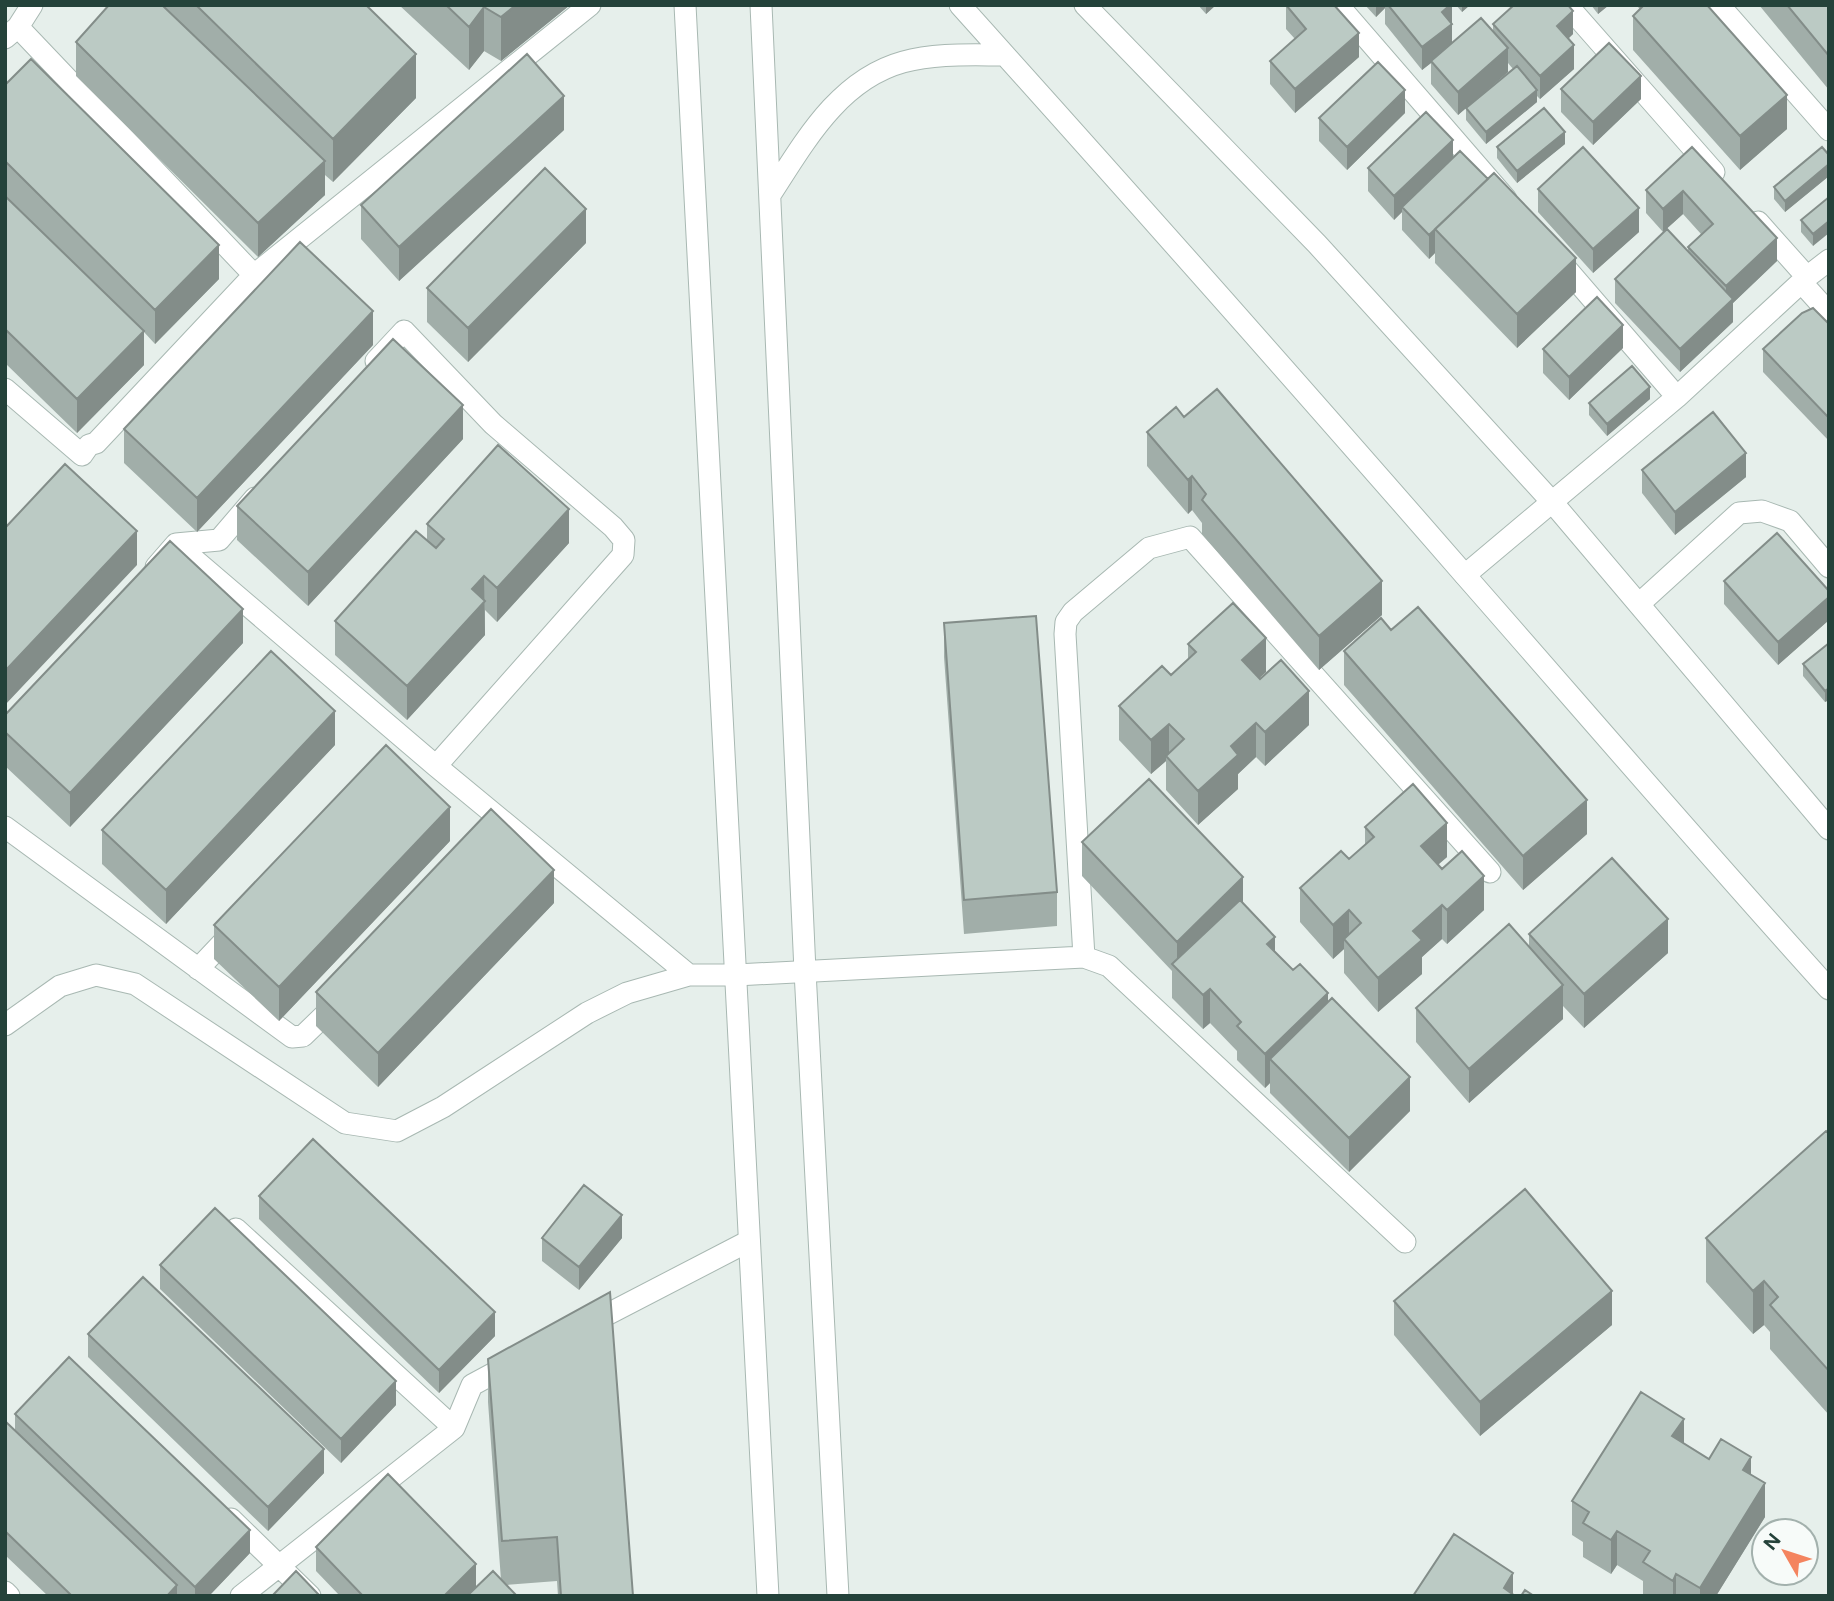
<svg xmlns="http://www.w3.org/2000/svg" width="1834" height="1601" font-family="Figtree,sans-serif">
<rect width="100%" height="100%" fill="#e6efeb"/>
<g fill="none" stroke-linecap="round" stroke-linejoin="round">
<defs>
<path id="minor" d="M1338,5L1506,199
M1567,5L1714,172
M1719,5L1829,130
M18,27L254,275
M5,38L18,27L32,5
M1758,222L1807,277
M1557,258L1677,397
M1802,283L1829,313
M376,361L404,331L493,424L613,527L624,540L623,555L436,766
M5,389L82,455L89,445L96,443L254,275L590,5
M176,544L436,766L689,975
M156,567L176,544L219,540L255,498
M1465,575L1677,397L1807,277L1829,260
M1639,604L1739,513L1762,511L1790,521L1829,567
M5,827L292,1037L303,1036L334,1006
M1084,957L1065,634L1066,622L1073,612L1149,548L1190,537L1490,872
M198,969L234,931
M5,1025L60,986L96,975L135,984L345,1123L397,1131L443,1107L587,1013L627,993L689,975H736L1084,957L1109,966L1405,1242
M236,1229L454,1428
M587,1325L749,1241
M231,1519L310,1596
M5,1592L9,1596
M241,1596L454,1428L472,1385L511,1364"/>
<path id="tertiary" d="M685,5L768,1596
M761,5L805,971L838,1596
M960,5C1129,193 1297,382 1463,573C1585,712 1705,852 1829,989
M1085,5L1317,244L1553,503L1829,829
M770,195C804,143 838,80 903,62C935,53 971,55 1004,55"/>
</defs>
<use href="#minor" stroke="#a8b8b2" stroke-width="23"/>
<use href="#tertiary" stroke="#a8b8b2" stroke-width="23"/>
<use href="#minor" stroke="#fff" stroke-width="21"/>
<use href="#tertiary" stroke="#fff" stroke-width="21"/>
</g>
<path fill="#a1aea9" d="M109,5H366L416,98L333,182L325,175V195L258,257L76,76V42Z
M399,5H570L501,61L484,51L469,70Z
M1198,5H1216L1206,14Z
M1365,5H1452V43L1493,32V24L1573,34L1568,39L1574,69L1540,99L1537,96V102L1486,144L1466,120V108L1513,69L1508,63V72L1458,115L1431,84V63L1422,70L1385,24V8L1376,17Z
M1456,5H1470L1462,12Z
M1591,5H1609L1598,14Z
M1636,5H1707L1787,129L1740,170L1633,50V16L1640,9Z
M1759,5H1829V90Z
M1286,6L1359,57L1295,113L1270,84V61L1295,39L1286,29Z
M5,85L219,279L155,344L144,332V365L77,433L5,363Z
M1561,89L1641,99L1593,145L1561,112Z
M1405,113L1347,170L1319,141V118Z
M564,130L399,281L361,239V205Z
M1565,144L1517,183L1497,158V147Z
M1692,147L1777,261L1733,303V322L1680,372L1615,303V279L1688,251V247L1701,234L1683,214L1663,232L1646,213V190Z
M1829,155V176L1785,212L1774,199V187Z
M1453,157L1576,292L1517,348L1435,263V253L1429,259L1402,230V212L1394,220L1368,191V168Z
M1538,189L1639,232L1593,273L1538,212Z
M1829,197L1813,246L1801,232V220Z
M586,243L468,362L427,322V288Z
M1829,324V441L1763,372V349Z
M373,345L197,532L124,463V429Z
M1623,348L1569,400L1543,373V349Z
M1650,399L1607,436L1589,415V403Z
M1184,417L1382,615L1319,670L1202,534V523L1192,510L1188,514L1147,466V432Z
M463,439L308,606L237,540V506Z
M1642,470L1746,477L1675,535L1642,493Z
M427,524L569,543L497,622L485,610V635L407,720L335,655V621L427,540Z
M1724,581L1829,591V620L1778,665L1724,604Z
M944,623L1057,892V926L964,934L944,657Z
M1391,630L1587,834L1523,890L1344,685V651Z
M243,643L70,827L5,766V715Z
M1829,643V715L1827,713V701L1825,702L1803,676V664Z
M1188,644L1266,672L1259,678L1309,725L1265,766L1256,757L1238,774V789L1198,825L1166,790V761L1151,774L1119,740V706L1171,675L1188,659Z
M335,745L166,924L102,864V830Z
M1365,827L1447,857L1438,865L1484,910L1447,944L1442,939L1422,957V974L1378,1012L1344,973V949L1333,959L1300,922V888L1349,859L1365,845Z
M450,841L279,1021L214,959V925Z
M1082,842L1243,904L1275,952L1293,970L1328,1001L1410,1111L1349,1172L1270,1093V1083L1265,1088L1237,1060V1051L1210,1023L1203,1029L1172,998V971L1082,876Z
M554,903L378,1087L316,1026V992Z
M1529,934L1668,953L1584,1028L1563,1006V1019L1469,1103L1416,1042V1008L1529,946Z
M1829,1134V1415L1770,1349V1332L1764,1325L1753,1334L1706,1282V1238Z
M259,1196L495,1336L439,1393L259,1219Z
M542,1238H622L579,1290L542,1261Z
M160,1265L396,1405L341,1463L160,1289Z
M1394,1301L1612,1325L1480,1436L1394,1335Z
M88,1334L324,1473L268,1531L88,1357Z
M488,1359L633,1596H558L557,1581L506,1585L517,1596H340L316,1571V1547L476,1587L501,1580L488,1402Z
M15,1414L250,1553L209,1596H179L177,1594V1596H48L5,1555V1421L15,1430Z
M1684,1443L1709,1459L1751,1474L1765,1517L1716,1596H1643V1581L1617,1565L1611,1574L1583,1557V1542L1572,1535V1501Z"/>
<path fill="#838d89" d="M516,5H570L501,61V17Z
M1206,5H1216L1206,14Z
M1376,5H1385V8L1376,17Z
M1450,5H1452V47L1431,61V63L1422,70V47L1442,12Z
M1462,5H1470L1462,12Z
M1598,5H1609L1598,14Z
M484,7V51L469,70V27Z
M1573,11V34L1557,49V26Z
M1359,33V57L1295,113V89Z
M1574,45V69L1540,99V76Z
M1508,48V72L1458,115V92Z
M416,54V98L333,182V139Z
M1641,76V99L1593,145V122Z
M1405,90V113L1347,170V147Z
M1537,90V102L1486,144V132Z
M1787,95V129L1740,170V136Z
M564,96V130L399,281V247Z
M1565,132V144L1517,183V171Z
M1453,140V164L1402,207V212L1394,220V196Z
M325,161V195L258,257V223Z
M1829,164V176L1785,212V201Z
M1683,191V214L1663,232V209Z
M1639,208V232L1593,273V249Z
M586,209V243L468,362V328Z
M1829,221V233L1813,246V234Z
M1435,229V253L1429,259V235Z
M1777,238V261L1733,303V322L1680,372V349L1726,305V286Z
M219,245V279L155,344V310Z
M1576,258V292L1517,348V314Z
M373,311V345L197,532V498Z
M1623,325V348L1569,400V377Z
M144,331V365L77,433V399Z
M1650,387V399L1607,436V424Z
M463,405V439L308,606V572Z
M1746,453V477L1675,535V512Z
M1192,476V510L1188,514V480Z
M569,509V543L497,622V588Z
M137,531V565L5,705V671Z
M484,576L485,635L407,720V686L472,589Z
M1382,581V615L1319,670V636Z
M1829,597V620L1778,665V642Z
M243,609V643L70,827V793Z
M1266,638V672L1242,694V660Z
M1827,690V701L1825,702V691Z
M1309,691V725L1265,766V732Z
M335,711V745L166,924V890Z
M1256,723V757L1238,774V789L1198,825V791L1231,746Z
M1169,724V758L1166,756V761L1151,774V740Z
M1587,800V834L1523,890V856Z
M450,807V841L279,1021V987Z
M1447,823V857L1421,879V846Z
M554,870V903L378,1087V1053Z
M1484,876V910L1447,944V910Z
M1243,877V911L1177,968V942Z
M1442,905V939L1422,957V974L1378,1012V978L1413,931Z
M1349,910V944L1344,939V949L1333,959V925Z
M1668,919V953L1584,1028V994Z
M1275,937V971L1267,944Z
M1563,985V1019L1469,1103V1069Z
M1210,989V1023L1203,1029V995Z
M1328,993V1027L1270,1059V1083L1265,1088V1054Z
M1410,1077V1111L1349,1172V1138Z
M622,1215V1238L579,1290V1267Z
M1764,1281V1325L1753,1334V1291Z
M1612,1291V1325L1480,1436V1402Z
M495,1312V1336L439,1393V1370Z
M396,1381V1405L341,1463V1439Z
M1684,1419V1453L1672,1436Z
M324,1449V1473L268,1531V1507Z
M1751,1457V1491L1743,1470Z
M1765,1483V1517L1716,1596H1700V1588Z
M250,1530V1553L209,1596H195V1587Z
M1617,1531V1565L1611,1574V1540Z
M476,1564V1588L468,1596H444Z
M1513,1573V1596L1504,1588Z
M1676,1574V1596H1673V1581Z
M177,1585V1596H167Z"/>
<path fill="#bbcac4" stroke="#838d89" stroke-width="2" d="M109,5H162L325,161L258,223L76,42Z
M196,5H366L416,54L333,139Z
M446,5H516L501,17L484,7L469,27Z
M1286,5H1334L1359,33L1295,89L1270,61L1306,29Z
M1388,5H1450L1442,12L1452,24L1422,47Z
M1514,5H1568L1573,11L1557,26L1574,45L1540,76L1493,24Z
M1644,5H1707L1787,95L1740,136L1633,16Z
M1787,5H1829V56Z
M1481,18L1508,48L1458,92L1431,61Z
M1609,43L1641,76L1593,122L1561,89Z
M527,54L564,96L399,247L361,205Z
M31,59L219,245L155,310L5,161V85Z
M1378,62L1405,90L1347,147L1319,118Z
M1517,66L1537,90L1486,132L1466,108Z
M1544,108L1565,132L1517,171L1497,147Z
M1426,112L1453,140L1394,196L1368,168Z
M1583,147L1639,208L1593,249L1538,189Z
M1692,147L1777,238L1726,286L1688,247L1713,224L1683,191L1663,209L1646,190Z
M1822,147L1829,155V164L1785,201L1774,187Z
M1460,151L1488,179L1429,235L1402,207Z
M545,168L586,209L468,328L427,288Z
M1494,173L1576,258L1517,314L1435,229Z
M5,196L144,331L77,399L5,329Z
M1829,197V221L1813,234L1801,220Z
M1667,229L1733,299L1680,349L1615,279Z
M300,242L373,311L197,498L124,429Z
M1597,297L1623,325L1569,377L1543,349Z
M1813,308L1829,324V418L1763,349L1802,313Z
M393,339L463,405L308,572L237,506Z
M1632,366L1650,387L1607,424L1589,403Z
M1217,389L1382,581L1319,636L1202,500L1206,494L1192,476L1188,480L1147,432L1176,407L1184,417Z
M1713,412L1746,453L1675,512L1642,470Z
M498,445L569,509L497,588L484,576L472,589L485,601L407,686L335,621L416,531L436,548L444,539L427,524Z
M65,464L137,531L5,671V528Z
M1777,533L1829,591V597L1778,642L1724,581Z
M170,541L243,609L70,793L5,732V715Z
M1233,603L1266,638L1242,660L1260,679L1281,660L1309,691L1265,732L1256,723L1231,746L1238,755L1198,791L1166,756L1184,739L1169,724L1151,740L1119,706L1162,666L1171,675L1196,652L1188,644Z
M1418,607L1587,800L1523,856L1344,651L1381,618L1391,630Z
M1036,616L1057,892L964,900L944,623Z
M1829,643V688L1825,691L1803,664Z
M271,651L335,711L166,890L102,830Z
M386,745L450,807L279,987L214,925Z
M1149,779L1243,877L1177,942L1082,842Z
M1413,784L1447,823L1421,846L1442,869L1462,851L1484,876L1447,910L1442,905L1413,931L1422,940L1378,978L1344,939L1361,923L1349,910L1333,925L1300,888L1341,851L1349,859L1374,837L1365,827Z
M491,809L554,870L378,1053L316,992Z
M1612,858L1668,919L1584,994L1529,934Z
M1240,900L1275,937L1267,944L1293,970L1300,964L1328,993L1265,1054L1237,1026L1241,1022L1210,989L1203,995L1172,964Z
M1509,924L1563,985L1469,1069L1416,1008Z
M1332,998L1410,1077L1349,1138L1270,1059Z
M1826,1131L1829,1134V1371L1770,1305L1778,1297L1764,1281L1753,1291L1706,1238Z
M313,1139L495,1312L439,1370L259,1196Z
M584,1185L622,1215L579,1267L542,1238Z
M1525,1189L1612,1291L1480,1402L1394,1301Z
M215,1208L396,1381L341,1439L160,1265Z
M143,1277L324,1449L268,1507L88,1334Z
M610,1292L633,1596H561L557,1537L502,1541L488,1359Z
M69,1357L250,1530L195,1587L15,1414Z
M1641,1392L1684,1419L1672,1436L1709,1459L1721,1439L1751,1457L1743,1470L1765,1483L1700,1588L1676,1574L1673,1581L1643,1562L1650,1551L1617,1531L1611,1540L1583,1523L1589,1512L1572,1501Z
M5,1421L177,1585L167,1596H72L5,1531Z
M388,1474L476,1564L444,1596H363L316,1547Z
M1454,1534L1513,1573L1504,1588L1515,1596H1413Z
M296,1571L320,1596H272Z
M493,1571L517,1596H467Z
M1525,1590L1534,1596H1521Z"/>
<rect width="1834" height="1601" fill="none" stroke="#24423a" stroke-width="14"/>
<g transform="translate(1785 1552) rotate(309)"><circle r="33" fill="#f7fbf9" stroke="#a3b1ad" stroke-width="2"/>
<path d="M0-5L12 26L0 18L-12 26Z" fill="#f4845f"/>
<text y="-10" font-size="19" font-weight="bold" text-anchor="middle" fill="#24423a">N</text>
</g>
</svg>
